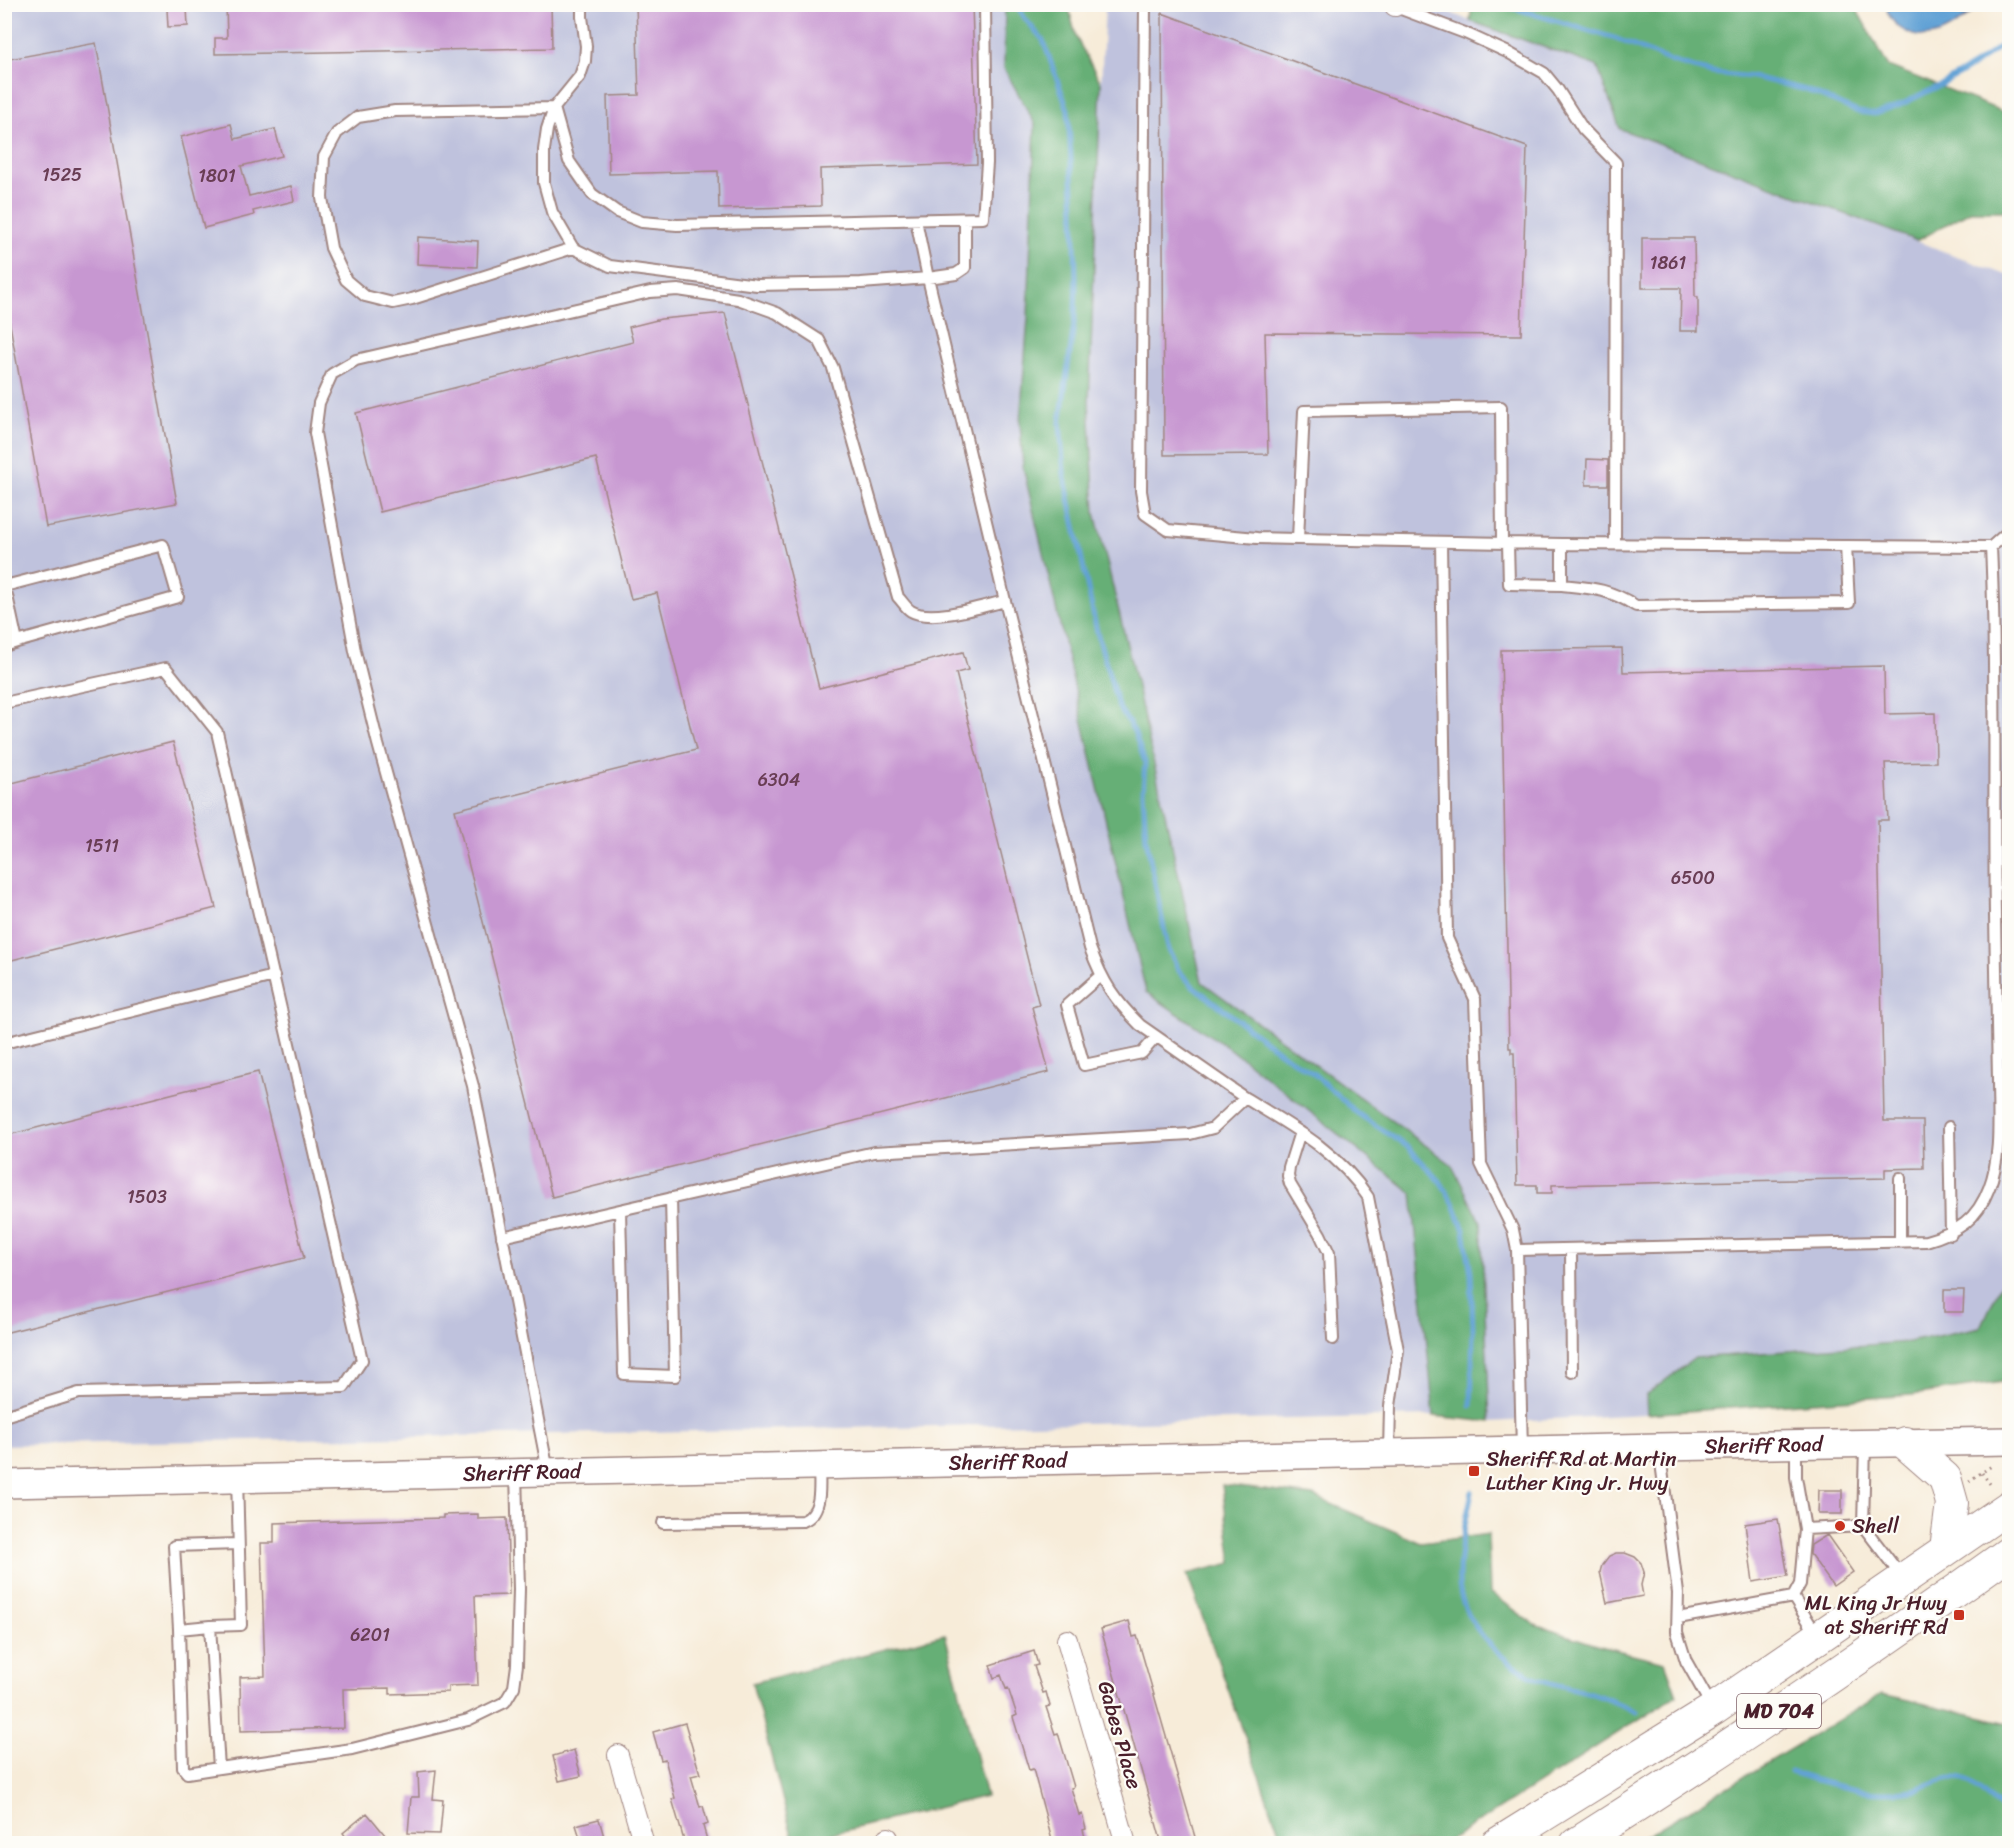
<svg xmlns="http://www.w3.org/2000/svg" width="2014" height="1848" font-family="Sriracha,sans-serif">
<rect width="100%" height="100%" fill="#fdfcf7"/>
<filter id="ink" filterUnits="userSpaceOnUse"><feTurbulence type="fractalNoise" baseFrequency=".0167" numOctaves="2"/><feDisplacementMap in="SourceGraphic" scale="12" xChannelSelector="R" yChannelSelector="G"/><feConvolveMatrix kernelMatrix="1 2 1 2 8 2 1 2 1" color-interpolation-filters="sRGB"/></filter>
<filter id="wash" filterUnits="userSpaceOnUse"><feTurbulence type="fractalNoise" baseFrequency=".008" numOctaves="4" result="noise"/><feDisplacementMap in="SourceGraphic" scale="24" xChannelSelector="R" yChannelSelector="G"/><feGaussianBlur stdDeviation="1.35" result="paint"/><feColorMatrix in="noise" values="0 0 0 0 0 0 0 0 0 0 0 0 0 0 0 0 0 1.4 0 .05"/><feComposite in="paint" operator="in"/></filter>
<g filter="url(#wash)">
<rect width="100%" height="100%" fill="#f7ecd9"/>
<path fill="#bfc2dd" d="M4,5H1005L1004,68L1035,124L1028,318L1020,422L1023,467L1146,992L1240,1056L1412,1193L1434,1416L5,1445Z
M1105,5H1432L1470,21L1597,66L1620,129L2009,276L2010,1267L1981,1327L1646,1394L1647,1414L1490,1422L1481,1222L1451,1164L1202,982L1136,682L1095,513L1089,402L1097,167Z
M1632,5H1745L1655,12Z"/>
<path fill="#66af76" stroke="#586750" stroke-width="1.5" d="M1472,4H1632L1655,12L1745,4L1861,5L1858,12L1888,66L2009,114V211H1970L1917,241L1620,129L1597,66L1470,21Z
M1005,5H1068L1076,37L1101,83L1089,402L1095,513L1136,682L1202,982L1451,1164L1481,1222L1490,1422L1434,1416L1412,1193L1240,1056L1146,992L1023,467L1020,422L1028,318L1035,124L1004,68Z
M2009,1267V1381L1912,1395L1647,1414L1646,1395L1695,1358L1908,1342L1981,1327Z
M1222,1485L1313,1496L1421,1543L1488,1534L1490,1592L1535,1625L1600,1646L1665,1662L1677,1695L1446,1843H1283L1187,1574L1232,1563Z
M945,1634L986,1796L794,1843L752,1683Z
M1882,1694L2009,1723V1843H1634Z"/>
<path fill="#62a2d5" stroke="#566080" stroke-width="1.5" d="M1887,5V4L1981,5C1957,25 1930,50 1900,28C1893,22 1886,14 1887,5Z"/>
<g fill="none" stroke-linecap="round" stroke-linejoin="round">
<path stroke="#62a2d5" stroke-width="5" d="M1016,4L1026,20L1043,40L1068,110L1074,211L1076,278L1075,317L1060,423L1064,474L1097,632L1118,706L1134,731L1145,762L1143,792L1146,838L1168,948L1179,971L1193,986L1281,1053L1314,1074L1357,1113L1408,1147L1440,1181L1454,1204L1464,1230L1471,1273L1473,1331L1471,1406
M1478,4L1510,7L1617,39L1673,62L1712,73L1753,77L1806,90L1858,112L1875,114L1896,107L1941,85L1976,64L2010,39
M1472,1492C1466,1520 1459,1549 1459,1578C1458,1619 1501,1663 1537,1678C1554,1685 1573,1688 1590,1693C1606,1698 1622,1705 1637,1712
M1790,1772C1822,1782 1855,1793 1889,1792C1898,1792 1909,1791 1917,1789C1930,1785 1947,1775 1962,1779C1981,1785 1993,1805 2010,1815"/>
</g>
<g id="blocks">
<path fill="#c797d1" d="M226,4H551L552,48L215,54V38H227Z
M636,4H972L977,164L820,169L821,206L719,209L718,171L609,174L607,96L639,95Z
M187,8L188,26L168,27L167,9Z
M1162,13L1527,147L1521,335L1265,333L1268,454L1164,455Z
M96,43L177,503L46,527L4,291V60Z
M231,124L235,139L275,129L282,156L241,166L249,196L291,186L294,201L253,211L254,215L204,228L181,137Z
M418,237L478,241L477,267L417,264Z
M1642,238H1694L1695,297H1698V331H1680L1681,288H1642Z
M725,313L819,688L963,652L968,670L956,673L1039,1005L1032,1007L1049,1072L552,1197L455,810L696,750L657,593L631,599L596,458L380,512L356,413L633,342L629,327L661,319Z
M1587,459L1608,460V485H1586Z
M1622,648L1623,672L1884,666L1885,714L1935,713L1936,762L1885,763L1888,820H1878L1884,1121H1923L1924,1168L1885,1169V1178L1552,1185V1193H1537V1185H1517L1514,1053H1511V1048H1509L1501,650Z
M173,742L216,908L4,962V785Z
M258,1072L304,1258L4,1333V1136Z
M1944,1290H1964L1963,1312H1944Z
M1819,1490H1842V1514H1818Z
M478,1514V1519L507,1518L509,1595L475,1596L478,1685L448,1686V1692L390,1694V1688L343,1689L344,1728L241,1731L240,1677L265,1676L261,1543H274V1523L443,1518V1515Z
M1778,1519L1788,1576L1753,1582L1745,1524Z
M1827,1535L1853,1572L1833,1586L1810,1554L1811,1545Z
M1616,1553H1625L1635,1557L1641,1563L1644,1572L1641,1585L1643,1596L1607,1603L1600,1572L1602,1565L1609,1556Z
M1129,1621L1133,1637L1137,1636L1197,1844H1162L1101,1629Z
M1034,1651L1038,1665L1034,1666L1043,1693L1046,1692L1050,1706L1046,1707L1055,1734L1058,1733L1074,1787L1071,1788L1079,1815L1082,1814L1086,1829L1083,1830L1087,1844H1053L1033,1769L1029,1770L1013,1717L1017,1715L1008,1688L1006,1689L1001,1675L994,1678L990,1665Z
M685,1723L700,1774L691,1776L700,1807L703,1806L708,1824L703,1826L707,1840L693,1844H685L672,1799L675,1798L665,1759L661,1760L653,1732Z
M574,1750L581,1776L559,1781L553,1756Z
M436,1770L433,1799L443,1800L440,1834L408,1833L411,1797H419L418,1772Z
M367,1813L385,1835L374,1844H351L343,1833Z
M599,1819L606,1844H582L576,1825Z"/>
</g>
</g>
<g filter="url(#ink)">
<use href="#blocks" fill-opacity="0" stroke="#a08682" stroke-width="1.5"/>
<g fill="none" stroke-linecap="round" stroke-linejoin="round">
<defs>
<path id="lane" d="M582,4V17L586,46L585,61L580,76L554,108L547,129L544,150V183L552,212L573,248L610,266L757,285L861,283L928,278L956,274L965,268V219
M1145,4L1141,491L1145,514L1168,530L1257,538L1298,539L1562,544L1991,547C1997,670 1993,793 1995,916C1996,970 1997,1025 1998,1080C1998,1114 2002,1155 1989,1188C1977,1220 1958,1232 1926,1241L1517,1250
M1393,6L1465,33L1509,53L1544,73L1558,90L1583,129L1616,163L1615,544
M916,220L928,278L1005,601L1090,948C1103,983 1114,999 1140,1025L1245,1098
M573,248L412,299L393,303L365,296L346,280L331,248L322,198L324,157L337,133L358,117L395,111L554,108L569,161L592,194L617,212L642,222L677,225L983,218L987,163L985,4
M1298,539L1304,411L1501,407L1502,543
M1441,542L1447,938L1475,999L1481,1164L1513,1230L1517,1250L1522,1449
M1508,543L1509,584L1562,585V544
M1991,547L2010,530
M4,582L17,642L178,597L163,545L5,586
M1562,585C1592,588 1610,589 1636,606L1849,603L1846,546
M4,646L17,642
M4,703L166,668L217,732L362,1360L344,1387L79,1393L4,1416
M1100,976L1067,1005L1084,1065L1142,1053L1156,1037
M4,1043L274,976
M1949,1127L1951,1234
M1300,1132L1289,1167L1288,1176L1290,1184L1320,1234L1329,1253L1333,1339
M1900,1178V1241
M620,1210L624,1374L675,1376L671,1198
M502,1237L874,1152L1190,1134L1213,1128L1245,1098C1291,1126 1338,1151 1368,1197L1398,1350L1390,1406L1389,1452
M1571,1249L1572,1372
M1865,1444L1863,1526L1902,1577
M1796,1445V1477L1805,1529L1800,1584L1793,1597L1817,1635
M1659,1447L1678,1593L1677,1632L1686,1661L1712,1707
M548,1471L473,1086L378,744L355,651L315,433L319,403L332,374L356,360L650,292L678,290L738,299L777,313L819,340L833,368L898,597C902,601 906,608 911,611C931,623 983,606 1005,601
M663,1523L803,1521C824,1512 819,1484 819,1465
M1805,1529L1863,1526
M1678,1618L1793,1597
M210,1626L241,1625L237,1478
M179,1629L210,1626L219,1768L352,1749L468,1720L505,1702L514,1687L517,1665L519,1589L516,1472
M219,1768L187,1773L183,1768L179,1629L174,1546L238,1544"/>
<path id="street" d="M1395,6L1396,4
M1067,1640L1126,1844
M618,1755L644,1844
M888,1838L890,1844"/>
<g id="secondary">
<path id="s1" d="M4,1484L1659,1447L2010,1441"/>
</g>
<path id="primary" d="M1905,1443L1945,1478L1952,1503L1946,1549
M1497,1844L1714,1709L2010,1506
M1576,1844C1723,1751 1868,1654 2010,1552"/>
</defs>
<use href="#lane" stroke="#a08682" stroke-width="14"/>
<use href="#street" stroke="#a08682" stroke-width="22"/>
<use href="#secondary" stroke="#a08682" stroke-width="30"/>
<use href="#primary" stroke="#a08682" stroke-width="34"/>
<path stroke="#a08682" stroke-width="3" stroke-dasharray="1.5 4.5" stroke-linecap="butt" d="M1982,1473L1990,1484
M1969,1481L1993,1465
M1466,1844L1473,1839"/>
<use href="#lane" stroke="#fff" stroke-width="10"/>
<use href="#street" stroke="#fff" stroke-width="20"/>
<use href="#secondary" stroke="#fff" stroke-width="27"/>
<use href="#primary" stroke="#fff" stroke-width="32"/>
</g>
</g>
<g fill="#c8321e" stroke="#fdfcf7" stroke-width="2">
<rect x="1468" y="1465" width="12" height="12" rx="3"/>
<circle cx="1840" cy="1526" r="6"/>
<rect x="1953" y="1609" width="12" height="12" rx="3"/>
</g>
<g text-anchor="middle" dominant-baseline="central" stroke-width="4.5" stroke-linejoin="round" paint-order="stroke">
<g font-size="18" fill="#693d54">
<text x="62" y="175">1525</text>
<text x="217" y="176">1801</text>
<text x="1668" y="263">1861</text>
<text x="779" y="780">6304</text>
<text x="102" y="846">1511</text>
<text x="1693" y="878">6500</text>
<text x="147" y="1197">1503</text>
<text x="370" y="1635">6201</text>
</g>
<rect fill="#fdfcf7" stroke="#806168" stroke-width="1.5" x="1737" y="1694" width="84" height="34" rx="4.5"/>
<g font-size="20" font-weight="bold" fill="#4a1f2b">
<text x="1779" y="1711">MD 704</text>
</g>
<g font-size="21" fill="#4a1f2b" stroke="#fdfcf7">
<text stroke="none"><textPath href="#s1" startOffset="1760">Sheriff Road</textPath></text>
<text stroke="none"><textPath href="#s1" startOffset="1004">Sheriff Road</textPath></text>
<text stroke="none"><textPath href="#s1" startOffset="518">Sheriff Road</textPath></text>
<text transform="translate(1120 1735) rotate(74)">Gabes Place</text>
</g>
<g font-size="21" fill="#4a1f2b" stroke="#fdfcf7" text-anchor="start">
<text x="1486" y="1459">Sheriff Rd at Martin<tspan x="1486" dy="24">Luther King Jr. Hwy</tspan></text>
<text x="1852" y="1526">Shell</text>
<text x="1947" y="1603" text-anchor="end">ML King Jr Hwy<tspan x="1947" dy="24">at Sheriff Rd</tspan></text>
</g>
</g>
<rect width="2014" height="1848" fill="none" stroke="#fdfcf7" stroke-width="24"/>
</svg>
